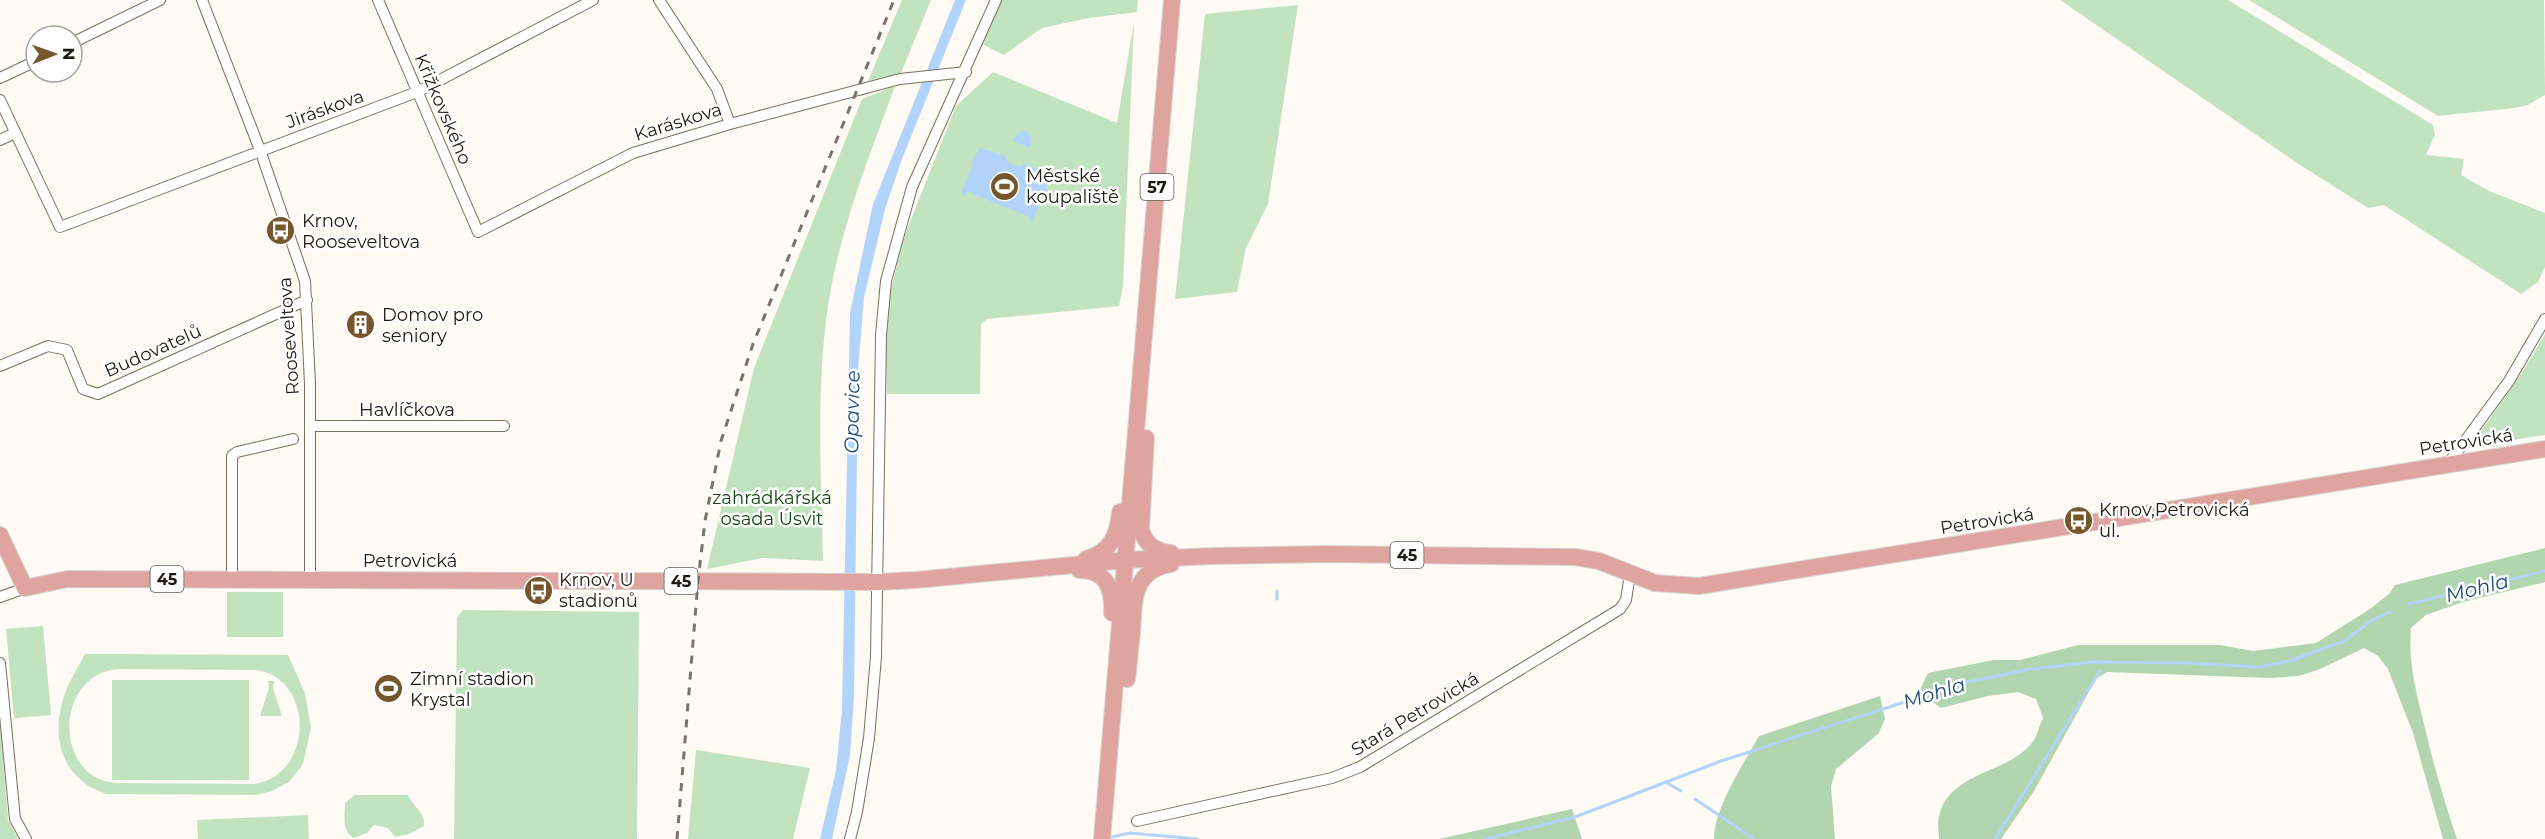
<svg xmlns="http://www.w3.org/2000/svg" width="2545" height="839" font-family="Montserrat,sans-serif">
<rect width="100%" height="100%" fill="#fffaf3"/>
<path fill="#c2e3c0" fill-rule="evenodd" d="M902,0H931L901,73L868,81Z
M1000,0H1138L1137,12L1089,18L1042,28L1004,55L982,44Z
M2060,0H2228L2433,125L2435,135L2426,155L2464,159L2461,175L2489,191L2545,213V267L2538,282L2521,294L2384,205L2368,208L2300,165Z
M2249,0H2544L2545,95L2528,105L2514,108L2438,116Z
M1298,5L1268,204L1246,248L1237,292L1175,299L1205,14Z
M1134,22L1123,286L1119,306L987,319L981,324L980,394H887L885,313L904,237L956,106L993,72L1117,123Z
M895,86C873,146 849,206 835,269C814,358 821,469 823,561L763,558L707,569L754,368L862,99Z
M2545,334V435L2479,445L2476,443L2475,440L2525,368Z
M227,592H283V637H227Z
M463,610L639,612L637,839H454L457,618Z
M43,626L51,715L14,718L6,629Z
M85,654L288,655L305,693L311,728L303,764L289,782L272,791L256,795L107,794C62,780 50,738 64,696C69,681 78,668 85,654ZM117,669L256,670C315,678 314,774 255,784L117,783C54,780 53,676 117,669Z
M112,680H249V780H112Z
M268,681H274L273,688L282,716H260L269,688Z
M0,722L8,820L18,839H0Z
M696,750L810,768L793,839H688Z
M354,795H408C413,807 426,813 424,826L409,834L395,837L388,828L374,825L367,833L354,838C341,832 345,814 345,803Z
M308,815L309,839H198L197,820Z"/>
<path fill="#b1d5af" d="M2545,548V582L2463,602L2426,615L2411,628C2408,662 2416,691 2424,724C2433,763 2444,801 2457,839H2443L2413,733L2388,669L2378,656L2364,648L2318,670L2298,676L2270,678L2107,672L2096,679L2034,791L2001,839H1939C1939,832 1937,823 1939,816C1949,772 2006,774 2031,744C2037,738 2039,726 2043,718L2036,699L2018,692L1988,696L1941,708L1919,692L1928,673L1994,660H2020L2078,645H2220L2254,651L2316,643L2370,609L2389,594L2395,585Z
M1880,696L1885,719L1878,734L1836,769L1831,786L1835,839H1714C1714,808 1744,763 1759,736Z
M1572,809L1582,839H1439Z"/>
<path fill="#b2d3fa" d="M955,0H966L902,159L885,209L864,298L858,370L854,696L850,755L832,839H820L836,770L842,710L850,313L873,204Z
M1022,131H1027L1032,138L1030,148L1013,141L1016,135Z
M979,148L1006,156L1007,162L1020,167L1024,163L1050,175L1045,188L1048,189L1047,192H1037L1036,196L1042,198L1032,222L1029,221L1030,217L966,191L964,195L961,194L973,163L970,162L974,160Z"/>
<g fill="none" stroke-linecap="round" stroke-linejoin="round">
<path stroke="#b2d3fa" stroke-width="3" d="M1277,599V591
M2409,604L2545,571
M1667,783L1681,791
M1695,799L1754,839
M1107,838L1130,833L1197,839
M1486,839L1575,817L1721,761L1967,682L2031,669L2092,662L2188,663L2259,667L2290,661L2344,641L2374,619L2390,612
M1995,839L2100,671"/>
<defs>
<path id="street" d="M202,0L260,150L305,281L310,384V580
M378,0L478,232L633,153L730,124L900,79L966,72
M659,0L717,89L730,124
M72,43L160,0
M0,78L36,61
M0,100L60,227L417,92L593,0
M0,140L15,133
M0,366L48,346L67,350L83,389L98,394L307,300
M310,426H504
M2448,464L2509,381L2545,319
M232,579V456L237,452L293,439
M0,597L25,588
M0,663L15,819L26,839
M1137,821L1332,778L1360,767L1620,609L1626,600L1630,574
M850,839L857,812L869,738L876,657L881,335L886,281L912,187L996,0"/>
<path id="primary" d="M1146,438L1141,530C1146,545 1156,552 1171,553
M0,535L25,588L67,579L878,582L916,580L1126,560L1213,556L1326,554L1575,557L1599,561L1655,583L1699,586L2545,449
M1086,559C1110,553 1118,535 1120,512
M1079,570C1107,570 1113,589 1112,613
M1127,679C1129,664 1130,648 1132,633C1134,600 1132,571 1171,564
M1102,839L1172,0"/>
</defs>
<use href="#street" stroke="#796f5e" stroke-width="12"/>
<use href="#primary" stroke="#d6d6d5" stroke-width="18"/>
<use href="#street" stroke="#fff" stroke-width="10"/>
<use href="#primary" stroke="#e0a4a0" stroke-width="16"/>
<path stroke="#77736d" stroke-width="3" stroke-dasharray="8 8" stroke-linecap="butt" d="M677,839L698,581L705,521L721,441L753,344L894,0"/>
</g>
<defs>
<symbol id="stadium-disc" viewBox="-11 -11 22 22"><circle r="9.5" fill="#76562c" stroke="#fff"/><path d="M0-5a6.5 5 0 1 0 0 10a6.5 5 0 1 0 0-10ZM-3.5-1.8h7v3.6h-7Z" fill="#fff"/></symbol>
<symbol id="bus-disc" viewBox="-11 -11 22 22"><circle r="9.5" fill="#76562c" stroke="#fff"/><path d="M-5-6H5V4H4V6H2V4H-2V6H-4V4H-5ZM-3.5-4V0h7V-4ZM-3.5 1.2v1.5H-2V1.2ZM2 1.2v1.5H3.5V1.2Z" fill="#fff"/></symbol>
<symbol id="building-disc" viewBox="-11 -11 22 22"><circle r="9.5" fill="#76562c" stroke="#fff"/><path d="M-4-6H4V6H1V3H-1V6H-4ZM-2.5-4.3h1.7v1.8h-1.7ZM.8-4.3h1.7v1.8H.8ZM-2.5-1h1.7V.8h-1.7ZM.8-1h1.7V.8H.8Z" fill="#fff"/></symbol>
</defs>
<g fill-rule="evenodd">
<use href="#stadium-disc" x="988" y="170" width="33" height="33"/>
<use href="#bus-disc" x="264" y="214" width="33" height="33"/>
<use href="#building-disc" x="344" y="308" width="33" height="33"/>
<use href="#bus-disc" x="2062" y="504" width="33" height="33"/>
<use href="#bus-disc" x="522" y="574" width="33" height="33"/>
<use href="#stadium-disc" x="372" y="672" width="33" height="33"/>
</g>
<g text-anchor="middle" dominant-baseline="central" stroke-width="5" stroke-linejoin="round" paint-order="stroke">
<g fill="#fff" stroke="#615e5a" stroke-width="1.5">
<rect x="1140.5" y="174" width="33" height="26" rx="4.5"/>
<rect x="1390.5" y="542" width="33" height="26" rx="4.5"/>
<rect x="150.5" y="566" width="33" height="26" rx="4.5"/>
<rect x="664.5" y="568" width="33" height="26" rx="4.5"/>
</g>
<g font-size="16" font-weight="bold" fill="#1d1913">
<text x="1157" y="187">57</text>
<text x="1407" y="555">45</text>
<text x="167" y="579">45</text>
<text x="681" y="581">45</text>
</g>
<g font-size="18" fill="#1d1913" stroke="#fff">
<text transform="translate(325 109) rotate(-20)">Jiráskova</text>
<text transform="translate(443 109) rotate(67)">Křižkovského</text>
<text transform="translate(678 122) rotate(-17)">Karáskova</text>
<text transform="translate(289 336) rotate(-94)">Rooseveltova</text>
<text transform="translate(153 351) rotate(-24)">Budovatelů</text>
<text x="407" y="410">Havlíčkova</text>
<text transform="translate(2466 442) rotate(-9)">Petrovická</text>
<text transform="translate(1987 521) rotate(-9)">Petrovická</text>
<text x="410" y="561">Petrovická</text>
<text transform="translate(1415 714) rotate(-31)">Stará Petrovická</text>
</g>
<g font-size="18" fill="#1d1913" stroke="#fff" text-anchor="start">
<text x="1026" y="176">Městské<tspan x="1026" dy="21">koupaliště</tspan></text>
<text x="302" y="221">Krnov,<tspan x="302" dy="21">Rooseveltova</tspan></text>
<text x="382" y="315">Domov pro<tspan x="382" dy="21">seniory</tspan></text>
<text x="2099" y="510">Krnov,Petrovická<tspan x="2099" dy="21">ul.</tspan></text>
<text x="559" y="580">Krnov, U<tspan x="559" dy="21">stadionů</tspan></text>
<text x="410" y="679">Zimní stadion<tspan x="410" dy="21">Krystal</tspan></text>
</g>
<g font-size="18" fill="#154716" stroke="#fff">
<text x="772" y="498">zahrádkářská<tspan x="772" dy="21">osada Úsvit</tspan></text>
</g>
<g font-size="20" font-style="italic" fill="#204d7d" stroke="#fff">
<text transform="translate(852 412) rotate(-89)">Opavice</text>
<text transform="translate(2477 588) rotate(-14)">Mohla</text>
<text transform="translate(1934 693) rotate(-17)">Mohla</text>
</g>
</g>
<g transform="translate(54 54) rotate(89)"><circle r="28" fill="#ffffff" stroke="#a5a3a1" stroke-width="1.5"/>
<path d="M0-4.5L10 22L0 15L-10 22Z" fill="#76562c"/>
<text y="-9" font-size="16" font-weight="bold" text-anchor="middle" fill="#1d1913">N</text>
</g>
</svg>
